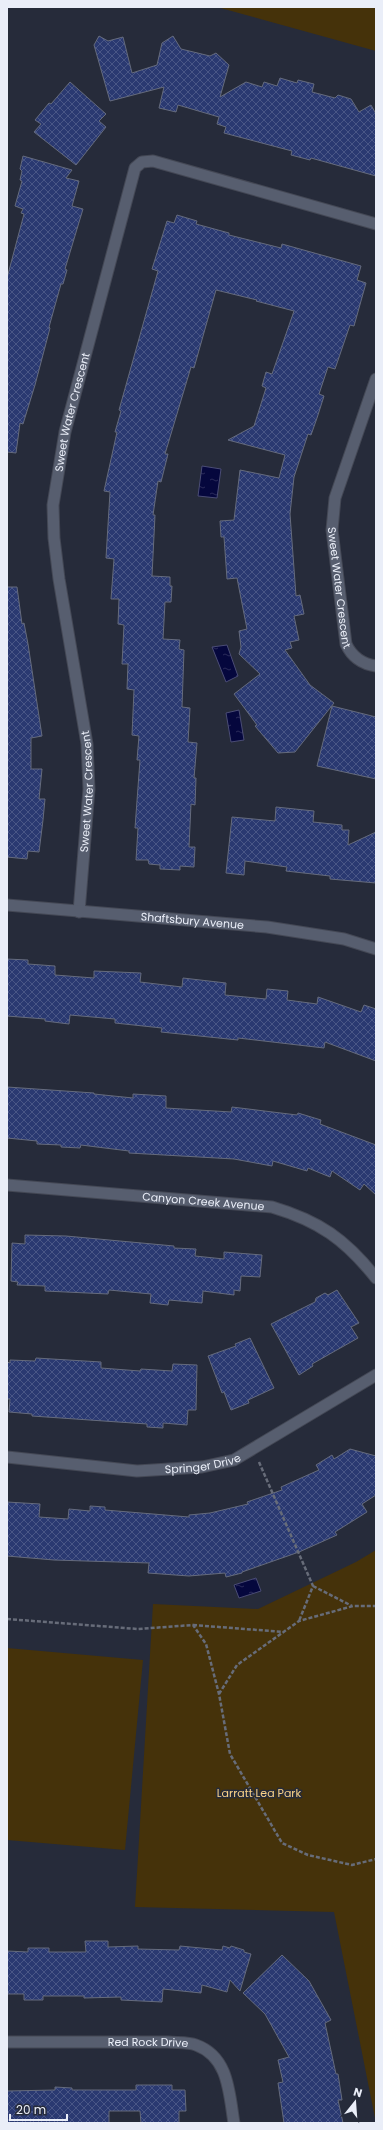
<svg xmlns="http://www.w3.org/2000/svg" width="383" height="2130" font-family="Poppins,sans-serif">
<defs>
<pattern id="water-ripples" width="26" height="14" patternUnits="userSpaceOnUse"><rect width="26" height="14" fill="#05073d"/><path d="M2 4q2-2 4 0t4 0M15 11q2-2 4 0t4 0" fill="none" stroke="#2a2b5a"/></pattern>
<pattern id="building-cross-hatch" width="8" height="8" patternUnits="userSpaceOnUse"><rect width="8" height="8" fill="#2a3971"/><path d="M0 0l8 8M0 8l8-8" fill="none" stroke="#495686"/></pattern>
</defs>
<rect width="100%" height="100%" fill="#262b3a"/>
<path fill="#45320a" d="M217,7H376V51Z
M376,1550V2123L334,1912L135,1907L153,1604L258,1609L356,1562Z
M7,1648L143,1660L125,1850L7,1840Z"/>
<path fill="url(#water-ripples)" stroke="#4a4c75" d="M202,466L221,469L217,498L198,496Z
M227,645L238,676L226,682L212,647Z
M239,710L244,740L231,742L226,713Z
M256,1578L261,1591L239,1598L234,1585Z"/>
<path fill="url(#building-cross-hatch)" stroke="#656b7d" d="M99,36L108,41L123,37L132,73L157,65L162,43L173,36L181,49L210,56L216,53L229,65L220,97L246,82L262,87L264,82L277,86L280,78L297,83L298,80L314,84L312,92L335,98L338,95L351,99L359,112L371,105L376,114V176L311,158L310,160L291,155L292,151L224,133L226,127L217,124L219,117L178,105L176,112L159,108L164,87L110,101L94,45Z
M70,82L106,114L99,121L106,127L76,165L34,132L41,124L35,120L49,103L51,104Z
M23,156L72,170L66,178L79,181L72,206L83,209L65,269L67,270L63,284H61L49,327L50,328L35,385L23,424L20,423L16,453L7,452V278L24,214L21,213L23,209L15,206L22,181L20,180L22,171L20,169Z
M177,215L197,221L196,224L229,233V235L281,248L282,244L361,266L357,280L366,283L354,326L350,325L335,369L328,367L319,394L324,396L317,418L311,435L308,434L294,477L290,514L296,596L300,595L304,614L294,616L299,640L290,642L292,648L285,650L310,685L334,703L295,752L278,753L255,726L257,725L234,694L260,674L239,654L241,647L239,631L247,629L237,578L227,579L224,537H221L220,521L234,520L240,470L279,478L285,455L228,440L254,426L266,388L262,386L266,372L272,374L294,311L256,301L257,300L216,290L194,368L191,367L165,454H168L161,482L158,481L153,515H155L152,576L170,577V586H172L171,602H165L163,639L180,640L179,649L184,650L182,707L190,708L188,742L197,743L194,778H196L195,805L191,804L189,847H195L194,867L180,866V870L160,869V865L149,864L148,860H136L138,828H135L140,760H137L139,736L132,735L134,690L127,689L128,664H122L124,625L118,624L119,599H111L114,559L106,558L110,492L104,491L117,432H115L121,411L119,410L158,271L152,269L167,221L174,223Z
M7,587H17L22,624L24,623L28,644L42,736L31,738V769H42L39,799H45L43,820L39,852L28,851L27,859L7,857Z
M332,706L376,717V779L317,766Z
M276,807L314,811L313,822L342,825V830H349L348,845L376,832V883L330,879V876L286,871L287,867L245,861L244,875L226,873L232,817L275,821Z
M7,959L28,960V964L55,966V975L94,978V971L141,973L140,982L182,987L183,978L226,983L225,995L266,999L267,989L288,991L287,1000L317,1004L318,997L361,1012L364,1005L376,1009V1061L325,1042L324,1048L238,1038V1040L161,1032L162,1028L115,1023V1019L70,1015L69,1024L45,1021V1019L7,1016Z
M7,1087L94,1093V1094L133,1098V1094L166,1096V1108L231,1112L232,1107L297,1115L298,1113L321,1120L320,1124L376,1145V1195L364,1184L360,1190L332,1171L330,1177L308,1168L307,1171L273,1161L272,1166L234,1159L129,1153V1151L81,1145L80,1148L61,1147V1145L37,1144V1141L7,1138Z
M25,1235L66,1236L174,1246V1248L196,1249L195,1256L224,1259V1252L262,1255L260,1277L241,1276L240,1291L234,1290V1295L203,1291L202,1303L169,1300L168,1305L150,1303L151,1294L109,1290L108,1294L45,1291V1286L17,1285L18,1282L11,1281L12,1243L25,1244Z
M337,1290L359,1323L351,1327L358,1338L312,1364L313,1366L299,1375L271,1324L315,1302L316,1298L325,1293L328,1295Z
M250,1338L274,1388L248,1400L249,1403L231,1410L224,1392L222,1393L208,1356L236,1346L235,1344Z
M36,1358L101,1362V1368L140,1371L141,1369L172,1371L173,1364L197,1365L196,1410H188L187,1425L163,1423V1428L147,1427V1424L32,1416V1414L9,1412L10,1399H7V1362L10,1363V1360L35,1361Z
M350,1449L376,1456V1495L362,1504L367,1512L335,1532L337,1535L299,1552L242,1572V1573L226,1577L225,1573L189,1576L148,1573L149,1563L54,1560L7,1556V1502L40,1504L39,1517L68,1519L69,1509L90,1511V1506L105,1507V1510L189,1517V1515L210,1513L248,1504L247,1502L282,1490L281,1487L319,1470L316,1465L332,1455L334,1459Z
M85,1941H108V1947L138,1946V1949L179,1950L180,1946L222,1950L223,1946L230,1948L231,1946L244,1950V1952L251,1954L240,1991L230,1980L227,1992L202,1985L201,1993L163,1989L162,2002L121,2000V1997L84,1998V1996H43V2000H24V1994H7V1951L28,1952V1948H49V1952H86Z
M282,1955L309,1981L331,2020L325,2023L336,2074H338L342,2100H338L343,2123H284L278,2083L283,2082L278,2060L289,2057L265,2014L243,1993Z
M136,2085H172V2090H185L186,2111H179V2123H141L140,2111H109V2123H7V2091L55,2090V2087L72,2088V2090H136Z"/>
<g fill="none" stroke-linecap="round" stroke-linejoin="round">
<defs>
<g id="minor">
<path id="s1" d="M376,379L335,498L332,530L346,644C352,657 362,664 376,666"/>
<path id="s2" d="M79,912L89,789L87,744L59,579L54,538L53,505L65,432L135,168L142,162L153,161L376,224"/>
<path id="s3" d="M7,1185L272,1207C319,1221 345,1239 376,1278"/>
<path id="s4" d="M7,1457L137,1471L202,1467L234,1460L376,1375"/>
<path id="s5" d="M7,2042H168C177,2043 188,2042 196,2045C229,2057 229,2093 234,2123"/>
</g>
<g id="tertiary">
<path id="s6" d="M7,905L267,927L344,939L376,949"/>
</g>
</defs>
<use href="#minor" stroke="#444855" stroke-width="13"/>
<use href="#tertiary" stroke="#444855" stroke-width="13"/>
<path stroke="#676c79" stroke-width="2.5" stroke-dasharray="4 2" stroke-linecap="butt" d="M259,1462L313,1586L299,1621
M313,1586L352,1606
M7,1619L138,1629L193,1625L206,1644L219,1694L230,1754L282,1843L308,1855L352,1865L376,1859
M193,1625L284,1632
M219,1694L237,1665L299,1621L353,1606H376"/>
<use href="#minor" stroke="#575e6f" stroke-width="11"/>
<use href="#tertiary" stroke="#575e6f" stroke-width="11"/>
</g>
<g text-anchor="middle" dominant-baseline="central" stroke-width="3" stroke-linejoin="round" paint-order="stroke">
<g font-size="11" fill="#eaeef8" stroke="#262b3a">
<text stroke="none"><textPath href="#s2" startOffset="505">Sweet Water Crescent</textPath></text>
<text stroke="none"><textPath href="#s1" startOffset="216">Sweet Water Crescent</textPath></text>
<text stroke="none"><textPath href="#s2" startOffset="121">Sweet Water Crescent</textPath></text>
<text stroke="none"><textPath href="#s6" startOffset="186">Shaftsbury Avenue</textPath></text>
<text stroke="none"><textPath href="#s3" startOffset="197">Canyon Creek Avenue</textPath></text>
<text stroke="none"><textPath href="#s4" startOffset="197">Springer Drive</textPath></text>
<text stroke="none"><textPath href="#s5" startOffset="141">Red Rock Drive</textPath></text>
</g>
<g font-size="11" fill="#f9d187" stroke="#262b3a">
<text x="259" y="1793">Larratt Lea Park</text>
</g>
</g>
<rect width="383" height="2130" fill="none" stroke="#eaeef8" stroke-width="16"/>
<g transform="translate(355 2102) rotate(17)" stroke="#262b3a" stroke-width="3" paint-order="stroke">
<path d="M0-3L7 15L0 10L-7 15Z" fill="#eaeef8"/>
<text y="-6" font-size="11" font-weight="bold" text-anchor="middle" fill="#eaeef8">N</text>
</g>
<path d="M10 2114v6h57v-6" fill="none" stroke="#eaeef8" stroke-width="2"/>
<text x="16" y="2114" font-size="12" fill="#eaeef8" stroke="#262b3a" stroke-width="3" paint-order="stroke">20 m</text>
</svg>
